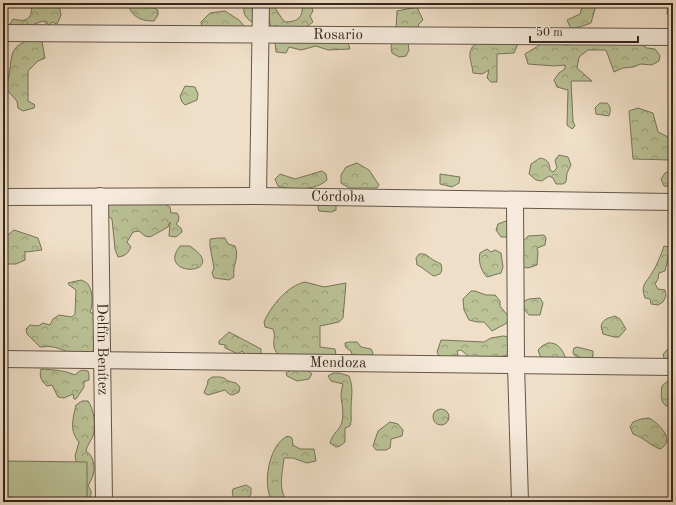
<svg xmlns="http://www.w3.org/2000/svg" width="676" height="505" font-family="'Old Standard TT',serif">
<defs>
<pattern id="forest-crowns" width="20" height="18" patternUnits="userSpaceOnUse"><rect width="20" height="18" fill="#bac296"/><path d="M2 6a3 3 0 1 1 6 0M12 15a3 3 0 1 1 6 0" fill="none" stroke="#989e7a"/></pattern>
</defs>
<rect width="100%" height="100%" fill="#f0dfc8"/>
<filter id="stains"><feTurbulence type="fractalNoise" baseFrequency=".005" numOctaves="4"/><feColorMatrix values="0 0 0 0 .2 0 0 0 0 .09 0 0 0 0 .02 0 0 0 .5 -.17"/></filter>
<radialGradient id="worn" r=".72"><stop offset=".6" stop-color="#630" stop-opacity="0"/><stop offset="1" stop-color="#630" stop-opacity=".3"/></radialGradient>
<path fill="url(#forest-crowns)" stroke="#78745a" d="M31,3H57L59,4L61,15L57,24L52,22L49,25L43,21L29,26L8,27L13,19C28,23 33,18 31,3Z
M128,3H138L145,8L152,7L158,10V15L154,21C141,21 131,17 128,3Z
M246,3H257L254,21L252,22C245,18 241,11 246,3Z
M268,3H272V5C278,10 279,16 285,22C298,22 304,17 302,3C309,3 311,5 313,11L310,16L313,22C303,31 293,30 280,29L276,25V30L271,29L268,14Z
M583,3H595L596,5L591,23L586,25L571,29L567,20L580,14Z
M668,3H673V17L667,14Z
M417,7L423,20L418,25L421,31L396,30L397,11Z
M225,11L239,20L245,27L202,28L201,22L210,13Z
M41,37L45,58L38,61L28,71V101L35,105L34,108L23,111L18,108L17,101L5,88C17,60 0,45 41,37Z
M583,37L638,43L647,48L655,49L660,56L659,61L652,65L641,64L633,67L623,68L614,72L606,50H588L579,57L577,68L592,81H571L573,121L575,126L572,129L567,125L568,90L557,87L554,80L559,73L565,69V65L554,66L528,64L525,54L543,43L568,45Z
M282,38L348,42L350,49L328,50L316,46L301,50L289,47L286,53L276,52L275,43Z
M393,40L408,43L409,50L406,56L399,57L392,53L391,47Z
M481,40H505L518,44L514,53L497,54V82H491L487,78L489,70L482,74L473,73C471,57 464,50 481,40Z
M185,86L195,87L198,94L197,100L185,105L182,102L180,96Z
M600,103H607C611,107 611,110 609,116L596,114L595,108Z
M638,108L653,113L658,132L668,137H673V163L670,160L633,159L629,111Z
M559,155L568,157L571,165L567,173L566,182L563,184H556L553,178L549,176L542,181L536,180L529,174L531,164L540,158C547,159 550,163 550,170L553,172L557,168L555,160Z
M357,163L369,170L379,185L377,188H349L341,183V175L346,167Z
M673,170V187L664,186L661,179L665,173Z
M322,171L326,174L327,180C315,191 292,190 278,186L275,179L280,174L295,179Z
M440,174L460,177L459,183L452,187L440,184Z
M107,195L163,203L170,207L171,213H177L179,217L178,222L176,224L181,228L182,232L176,237L169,236L170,222L168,227L150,237L145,236L139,231L133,232L127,242L131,247C128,253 126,256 118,257L115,249L112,219L103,213Z
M317,203H336V210L331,212L319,211Z
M506,221L511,227L509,237H501L496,230L498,224Z
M14,230L38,238L42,250L26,252L25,251V260L16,264H3V239Z
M544,235L546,238L545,245L537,248L538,252L537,265L528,268L521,267L522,242L528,236Z
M219,238H225L228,244L235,246C240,258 232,265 234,277L229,280L214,278L212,273L214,268L210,246V239Z
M180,246H190C194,249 199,253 201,256C213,276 158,274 180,246Z
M664,246L673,248V257L668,258L665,271L659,273L658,279L655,284L658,289L665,290L666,296L663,302L658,305L651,304L650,299L645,298C640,285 646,283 652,273C657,265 661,255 664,246Z
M487,249L491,252L495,250L501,253L503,267L501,273L487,277C481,271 478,261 480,253Z
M419,254C426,253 427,256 432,259C434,261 438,262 441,264L442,270L440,274C438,274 436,276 434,276C432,276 421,266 417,265L416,258Z
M81,280C84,281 88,283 89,286C93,293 93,305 90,312L94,314L95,349C81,362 68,350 53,347C49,346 44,347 40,347L27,334L26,329L30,325L38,326L43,323L50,325L53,319L59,315L72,317L75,314L76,290L69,285L68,283Z
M305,282L324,287L346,283L343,318L339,322L320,326V347L335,349L336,355L306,357L303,354C294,360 276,360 274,346C273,339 276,338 273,329L265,327L264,322C271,306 287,286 305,282Z
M471,291H475L486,295H495L500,301V306L508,316L507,323L492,331L484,322H477L469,320L464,310L463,299Z
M540,298L543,303L540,315H529C525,311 522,307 524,301L529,299Z
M615,316L620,319L626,329L619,337H614L603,334L601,326C603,319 608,318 615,316Z
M229,332L261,349V353L253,357L246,355L242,351L238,354L225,348V345L219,344V341Z
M503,336L510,337V354L497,358L473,360L461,350L457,351L458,355L457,357L440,358L437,352L441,340L484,342L491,338Z
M349,342H357L361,347L371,349L373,353L372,357L353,358L351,351C347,349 345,348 345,343Z
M548,343C558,342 563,350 566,359L541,358L538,350L542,346Z
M577,347L593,351V356L590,359L582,358L574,355L573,352L574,348Z
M673,347V365L666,363L663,355C665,351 668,348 673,347Z
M294,368L309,371L312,374L309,379L297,381L287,376L286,373Z
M41,369C53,370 64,370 75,375C79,371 81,369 88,371L89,375V380L84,382V387L76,399H74L73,394L64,398L58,397L52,385L47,386C41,381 39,376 41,369Z
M333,373H339L349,376C354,388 351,397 351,410C351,416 352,420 350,426L345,428V442L340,446L336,447L330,443C333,432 340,430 342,422C344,413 342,405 341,396C341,392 342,388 343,384L331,381L328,376Z
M212,377C218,377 224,376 228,381L236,383L240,387L239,392C232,396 230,396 225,390L208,395L204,393C205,388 208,386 208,380Z
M670,379L673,380V393L672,394L673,395V405L666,406C660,401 661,394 662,386Z
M82,401H88C94,409 96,426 93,436C91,441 87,445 86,451C94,456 96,468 92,478C91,481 89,483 88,486C92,491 92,494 89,499L84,498L75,456L79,442C69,431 73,418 76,405Z
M433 417a8 8 0 1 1 16 0a8 8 0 1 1-16 0Z
M649,418C660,424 676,441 660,449C649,445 645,438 633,434L630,427L633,422L641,419Z
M390,422L398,424L403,430L402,436L391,439L390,448L386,450H376L373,446L378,431Z
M288,436L292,438L293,445L300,449H314L316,461L307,463L293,458H284C283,469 277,493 288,500C294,503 300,500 306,502H273C261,487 269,443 288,436Z
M246,485L251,488V494L246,502H236C234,497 231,495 233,489Z"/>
<path fill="#bac296" stroke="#78745a" d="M3,461L87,462V502H3Z"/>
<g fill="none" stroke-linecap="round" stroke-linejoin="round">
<defs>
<g id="minor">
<path id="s1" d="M3,33L673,37"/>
<path id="s2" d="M100,196L104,502"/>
<path d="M258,196L261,3"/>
<path id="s3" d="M3,197L258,196L673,202"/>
<path d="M515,200L516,365L520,502"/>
<path id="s4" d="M3,359L673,367"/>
</g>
</defs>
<use href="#minor" stroke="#645548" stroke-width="18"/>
<use href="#minor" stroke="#f5eadb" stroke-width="16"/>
</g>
<g text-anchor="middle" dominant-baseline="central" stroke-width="4" stroke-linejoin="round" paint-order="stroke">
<g font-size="15" fill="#36271d" stroke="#f5eadb">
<text stroke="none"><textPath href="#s1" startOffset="335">Rosario</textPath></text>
<text stroke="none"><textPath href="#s3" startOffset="335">Córdoba</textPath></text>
<text stroke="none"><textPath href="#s2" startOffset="153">Delfín Benítez</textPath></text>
<text stroke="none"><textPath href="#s4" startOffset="335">Mendoza</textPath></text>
</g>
</g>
<rect width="676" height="505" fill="none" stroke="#f0dfc8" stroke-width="16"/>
<rect x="4" y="4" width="668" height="497" fill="none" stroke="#36271d" stroke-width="2"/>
<rect x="8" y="8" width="660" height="489" fill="none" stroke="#36271d"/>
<path d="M530 36v6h108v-6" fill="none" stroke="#36271d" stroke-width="2"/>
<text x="536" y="36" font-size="12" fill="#36271d" stroke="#f5eadb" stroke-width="3" paint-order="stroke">50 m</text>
<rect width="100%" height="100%" filter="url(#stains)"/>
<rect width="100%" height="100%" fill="url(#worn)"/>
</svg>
